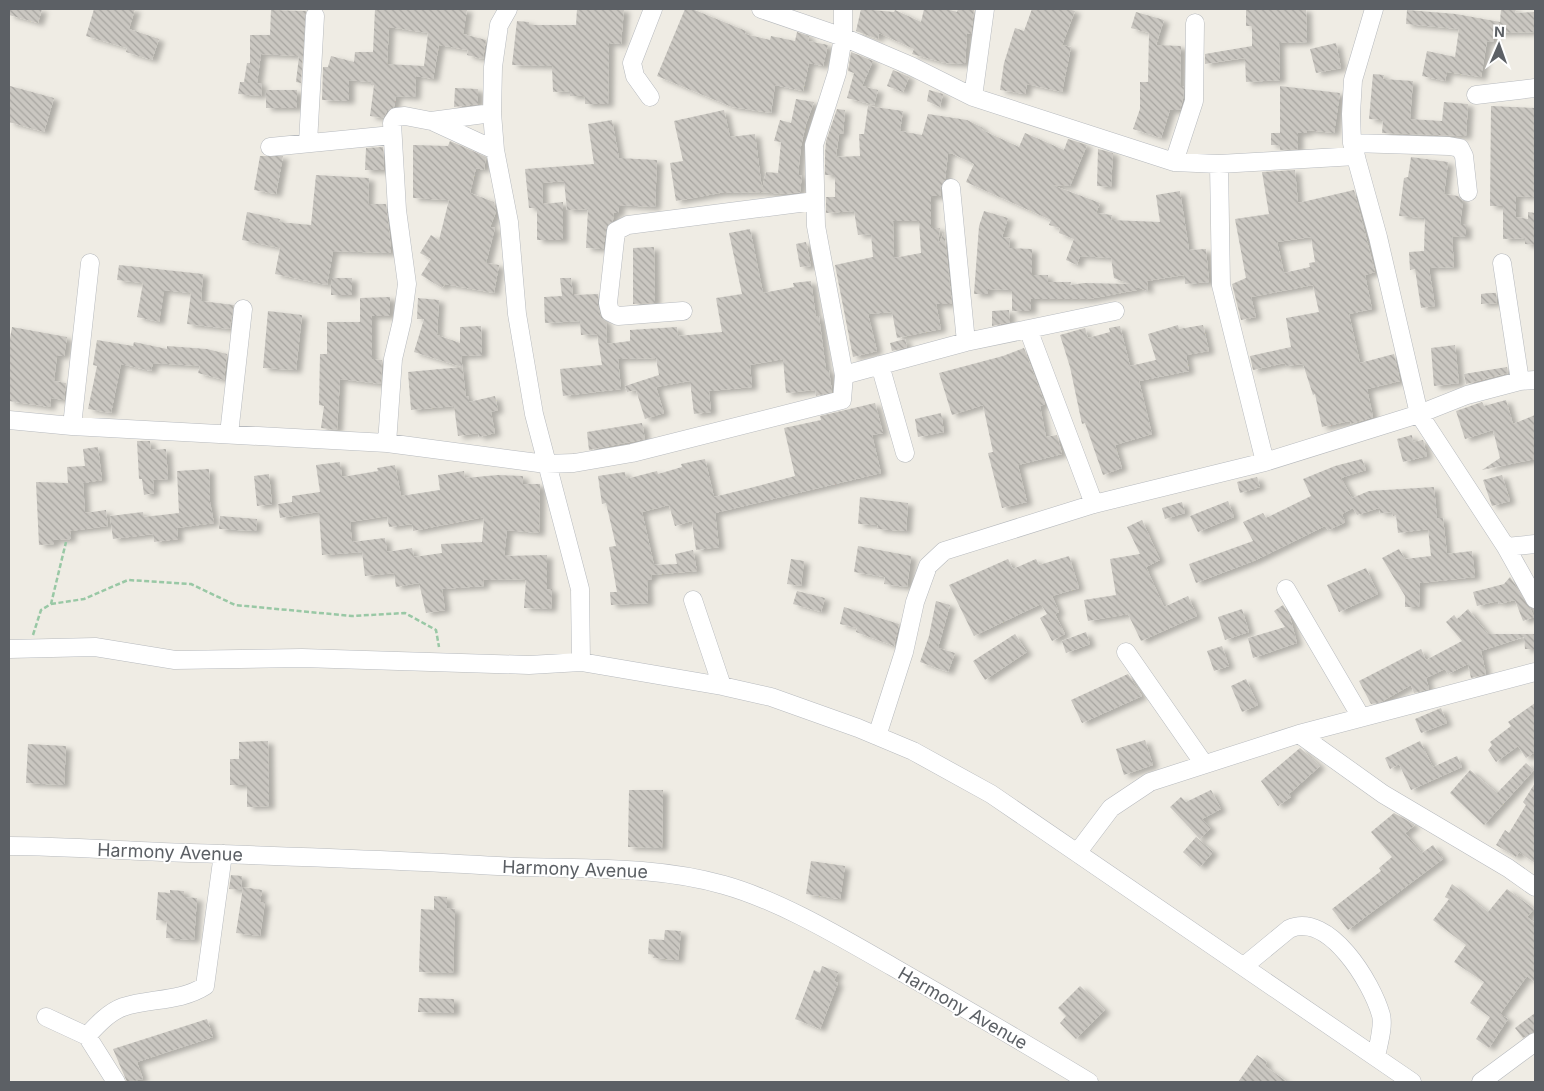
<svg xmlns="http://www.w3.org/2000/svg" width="1544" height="1091" font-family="Inter,sans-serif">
<defs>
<pattern id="building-back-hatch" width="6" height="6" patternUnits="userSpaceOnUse" patternTransform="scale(1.25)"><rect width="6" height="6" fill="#cac7c1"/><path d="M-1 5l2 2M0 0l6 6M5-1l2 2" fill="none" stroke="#a7a5a0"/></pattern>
<filter id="shadow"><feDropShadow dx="5.5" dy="3" stdDeviation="2.5" flood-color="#0004"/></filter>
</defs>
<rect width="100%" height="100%" fill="#efece4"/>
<path fill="url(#building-back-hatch)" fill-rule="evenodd" filter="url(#shadow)" d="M9,9H42L38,23L9,15Z
M94,9H135L129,29L159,39L152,60L126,52L127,48L86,36Z
M375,9H467L463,34L486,40L483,59L467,55L468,50L439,45L433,79L416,76L415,97L396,96L394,107L387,111L383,118L370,116L374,85H371V82L349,80V101L322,100L323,67H328L331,56L354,62L355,52H373ZM389,27L428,33L424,66L387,64Z
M577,9H624L621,44L609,43L608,104H585V96H570V91L553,92L552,66L512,65L517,21L529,22V25H576Z
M685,9H692L746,31L745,34L770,40L771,36L795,41L797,32L809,36L808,41L828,45L823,66L809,63L803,91L775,85L771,113L732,107L657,76Z
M861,9L894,12L895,10L921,22L924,9H946L957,12L958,9L974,10L971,34L967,33L965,64L945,63L912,54L914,49L879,33L878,39L856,31Z
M1032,9H1068L1075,11L1062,45L1071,47L1062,92L1027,84L1025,94L1000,90L1004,63L1015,28L1024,31Z
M1306,9L1307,42L1279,43L1280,80L1246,82L1245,58L1205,64V54L1252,46V26H1246V10Z
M1501,9H1516L1515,13L1535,12V32L1494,33L1493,42L1487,41L1481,77L1447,72L1445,81L1422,76L1427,51L1455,57L1459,29L1406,24L1407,10L1456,14L1500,22Z
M271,10L306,11L301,83L296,82L299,56L261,54L257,83H262L261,96L238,94L240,82H244L247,63H250V35H270Z
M1136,12L1164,20L1156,45L1181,46L1180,86H1184L1183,99L1180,110H1170L1161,138L1133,129L1140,109V82H1148L1149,33L1131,28Z
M1336,43L1341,68L1316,73L1310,49Z
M851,52L873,61L862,86L878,90L874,105L847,98L854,73L848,71Z
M893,70L909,77L903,92L887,86Z
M1373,74L1384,75L1383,79L1413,81L1410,119L1442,121L1444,102L1468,104L1466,136L1382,133L1383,120L1369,119Z
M10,86L54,98L44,132L9,122Z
M1280,86L1340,93L1334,133L1307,130V133H1298V149L1280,150V145H1271V133H1280Z
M455,88L478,89V104L454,107Z
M266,90H297V108H266Z
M929,90L943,94L940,107L927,101Z
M796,99L814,102L806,124L801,146L798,175H802L800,192L785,194L761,192L720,193L676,201L670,163L683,161L674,121L724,110L730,137L755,134L762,189L766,172L778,173L781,142L774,141L780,120L791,123Z
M868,106L903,111L900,131L922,135L928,114L967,120L983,128L982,130L1019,147L1025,133L1064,150L1068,139L1087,145L1070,186L1052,185L1100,203L1096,213L1112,215L1111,220L1160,222L1156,195L1180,191L1189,250L1206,249L1209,282L1185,284L1184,275L1147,281L1148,291L1137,287V290L1089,299H1031V311H1012V290L988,289V294H974L979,226L984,211L1008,218L1002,237L1010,238L1009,248L1032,249V275H1048V282H1071L1070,285L1084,283L1130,284L1114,278L1111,258L1080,256L1077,265L1066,260L1074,239L1059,233L1060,228L1049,225L1051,220L966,182L974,164L951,153L948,154L945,179L940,189L941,196H931V228H940L938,246L944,231L952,304H936L941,329L897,338L892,312L868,314L877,351L853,357L835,265L873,257L871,234L858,235L854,211L826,213V197H835V175H825V154L826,141L837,109L845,110L843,134H839L836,157L860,156L859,134H864ZM893,221H919L921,253L894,258Z
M1491,106L1535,108V197L1516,196V217L1528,219V212L1535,213V245L1525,244V238L1503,239V206H1490Z
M612,120L619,158L657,160L655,207L619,205V213H614L613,220L606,229L603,249L586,248L588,209L567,210L564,181L542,183L543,204L563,202V240H537V208H529L525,169L594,164L588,124Z
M450,141L486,157L484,170L476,168L470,193L494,202L496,212L490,227L495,228L486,263L499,265L494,293L445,284L442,288L421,275L431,259L420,253L431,235L439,240L449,200L413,198V145L448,146Z
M383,147L384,170H365L366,148Z
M1098,149L1113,153L1111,187L1097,186Z
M260,156H283L276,194L254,190Z
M1411,157L1448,162L1444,194L1458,196L1463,201L1460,224H1466V237L1452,236L1454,267L1429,268L1435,306L1421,308L1415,269L1410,270L1409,252L1424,251L1425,218L1399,216L1404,178L1408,177Z
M1295,170L1298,203L1354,190L1375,272L1365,275L1372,309L1349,314L1360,363L1394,354L1400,381L1367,389L1373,417L1351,424L1350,421L1322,427L1315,394L1313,395L1303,364L1285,366V363L1253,370L1250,356L1291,347L1286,318L1319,312L1313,285L1251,297L1256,317L1241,320L1232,284L1246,278L1235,219L1269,214L1262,172ZM1311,237L1315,262L1309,263L1310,267L1284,273L1277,242Z
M316,175L369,178L368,204H386L391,248V253L333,251L327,285L275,274L280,248L242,240L247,212L280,219L279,222L311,225Z
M750,229L763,293L794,287L793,283L811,281L816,317L819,316L826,370H829L832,392L816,396L815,390L786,393L783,359L750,365L752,387L709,391L711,412L694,414L690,381L656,387L664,413L645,419L636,390L627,392L625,386L659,375L656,358L618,359L621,389L563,396L560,369L602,365L597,334L581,335L580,321L545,323L544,297L562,296L560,278H571L573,295L598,294V305L601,318L606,322L607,344L630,341V330L677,327L678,336L722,332L716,298L742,294L729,233Z
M806,242L811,266L800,267L796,244Z
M654,247L655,303L633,304V248Z
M119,265L203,274L201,301L234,305L230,329L187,324L191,293L164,290L159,322L137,317L143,283L117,280Z
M331,278H352V295H331Z
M1489,293H1496L1497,303L1481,304V294Z
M390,297V316H372V359L382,360L381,384L340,379L337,430L321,428L324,406L319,405L320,354H327V322H360V298Z
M418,298L439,300L437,335L460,343V327L481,326L482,355L461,356L466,397L469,396V402L495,396L498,410L491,412L495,433L479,437L478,433L458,436L454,406L411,410L408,372L462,367L414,352L424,319H417Z
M1009,310L1010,322L992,326V311Z
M268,311L302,315L296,370L263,368Z
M1178,325L1179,329L1203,325L1209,351L1186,355L1189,371L1139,381L1152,434L1115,445L1122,468L1103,475L1085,423L1082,424L1070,367L1060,335L1085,328L1088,338L1110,332L1109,328L1120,326L1130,366L1156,360L1148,334Z
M12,327L67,337L64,356L57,355L54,381L66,383L64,400L51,398L50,407L9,401V344Z
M905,339L907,347L892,351L890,343Z
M97,340L133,346L134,342L167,349V346L207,349L227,354L224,380L198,373L200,366L153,363L151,371L121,364L111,413L88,409L97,366L93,365Z
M1455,345L1459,383L1434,386L1431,348Z
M1024,348L1045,404L1040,406L1046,437L1057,435L1062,454L1018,465L1027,502L1002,508L988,453L993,452L983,405L952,415L939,373L1003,356Z
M1507,367L1508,373L1466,384L1464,374Z
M1506,400L1513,424L1535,415V459L1482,470L1500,458L1493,430L1465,439L1456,411L1482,402L1484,406Z
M875,403L883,433L872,435L881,473L715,513L719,547L696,550L692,521L675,526L669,505L642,512L654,565L677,564L675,554L693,550L697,571L651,575L652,579L647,580L648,603L611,605L610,592H617L609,547L616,546L606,503L602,504L598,476L625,472L626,479L657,471L658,474L682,467L681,464L705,459L714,497L758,486L795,476L784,428L821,420L820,416Z
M941,413L944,432L918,437L915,419Z
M642,423L645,439L589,450L587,432Z
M1412,435L1413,442L1423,440L1427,456L1403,462L1397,439Z
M137,441H150L151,450L166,449L168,479L153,480L154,493L144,495L142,479H139Z
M98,447L102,480L83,483L85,513L106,510L108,526L70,531L71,539L54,540V544L39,545L36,482L68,483L67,467L85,466L83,449Z
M1362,459L1366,470L1341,478L1352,498L1369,491L1434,487L1437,518H1443L1447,554L1472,551L1475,577L1420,583L1419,607H1405V596L1382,558L1399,549L1405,559L1431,556L1428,529L1398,533L1396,515L1393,516L1392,512L1380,513L1379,508L1357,515L1353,508L1342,514L1345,522L1342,524L1328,530L1325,526L1256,560L1196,583L1189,564L1253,541L1243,522L1263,513L1266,518L1311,496L1303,479L1335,466Z
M340,462L342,477L378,471L377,468L395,465L401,496L440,490L438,475L464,471L465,478L498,475L523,476V484H540L539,533L507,530L504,556L547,555V589H552L551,609L524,608L526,579L483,580L484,586L442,589L445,610L426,613L419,583L396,587L394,573L365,576L362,552L322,555L319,512L280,518L278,504L292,502V496L320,492L316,465ZM387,516L389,527L412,524L413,531L484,517L482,542L441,544L442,553L414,557L412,548L387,552L385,538L352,542L350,522Z
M209,469L210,502L214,523L177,528L178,539L154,542L153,534L113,539L110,516L143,512L144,517L179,513L177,471Z
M269,474L272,504L257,506L254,476Z
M1502,475L1510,501L1492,506L1483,480Z
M1257,477L1260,487L1240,493L1237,482Z
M860,497L908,503L906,531L877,529L878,525L858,524Z
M1228,501L1234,517L1198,532L1190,516Z
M1182,502L1185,513L1165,519L1162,508Z
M220,516L257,519L256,531L219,529Z
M1142,520L1160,560L1146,567L1164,607L1188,596L1197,616L1141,641L1128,614L1088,621L1084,600L1116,595L1110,559L1140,554L1127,527Z
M858,546L911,556L907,587L884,584L885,577L854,572Z
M1069,556L1079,588L1052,596L1059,612L1055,614L1065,634L1052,641L1040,618L1047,614L1041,604L974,636L949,585L1008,559L1013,569L1036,559L1039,565Z
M791,559L804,561L801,586L787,584Z
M1366,568L1378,594L1339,612L1327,585Z
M1510,577L1530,608L1534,617L1523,621L1515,600L1499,604L1498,601L1477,606L1473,592L1504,584Z
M797,591L825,598L821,612L793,604Z
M936,601L950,605L938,648L955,653L948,672L920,662L929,636Z
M1283,605L1290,617L1297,643L1253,658L1248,638L1285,627L1274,611Z
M844,607L899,624L894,646L856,632L857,628L840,624Z
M1242,609L1249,632L1225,640L1218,617Z
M1468,609L1488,634H1535V649H1525L1524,637L1481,651L1486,674L1471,678L1468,664L1448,674L1445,669L1426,678L1429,689L1414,693L1411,685L1381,702L1371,704L1359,681L1421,649L1426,660L1462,641L1446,622L1454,615L1457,619Z
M1086,632L1090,644L1066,653L1062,641Z
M1015,634L1027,652L985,680L973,661Z
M1222,646L1229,666L1214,671L1207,651Z
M1128,674L1142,696L1082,723L1071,700Z
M1246,679L1258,705L1242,712L1231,686Z
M1535,703V752L1526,758L1518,746L1496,762L1488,750L1492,745L1490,742L1511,726L1508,722Z
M1441,708L1447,723L1421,733L1415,719Z
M1145,740L1153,765L1124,775L1116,749Z
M268,741L269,806L247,807V785H230V759H239V742Z
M1420,741L1433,767L1457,756L1462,767L1411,790L1399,764L1390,769L1385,758Z
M28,744L66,746L64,785L26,783Z
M1300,748L1320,766L1289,794L1291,797L1278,806L1261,781Z
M1526,763L1534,770L1484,825L1450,793L1470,770L1497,793Z
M1535,783V863L1519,852L1516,857L1496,845L1505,830L1509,833L1526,805L1523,802Z
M629,790H663L662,848L628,847Z
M1211,790L1221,809L1202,819L1211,828L1200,839L1170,807L1181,797L1186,802Z
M1394,813L1415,825L1405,833L1422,853L1433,845L1443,859L1348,930L1332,909L1381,871L1379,868L1392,857L1371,832Z
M1196,837L1213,852L1200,867L1183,852Z
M811,861L845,866L840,899L806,894Z
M231,875L242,876L241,890L229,889Z
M1452,884L1488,912L1507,889L1534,909L1527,917L1535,923V982L1527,976L1500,1014L1508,1019L1489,1048L1476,1039L1490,1017L1470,1003L1484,982L1454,962L1466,945L1433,920L1449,899L1445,897Z
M243,887L262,890L260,902H265L260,936L236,933Z
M170,890L184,891V897L197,898L194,940L166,938L167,921L156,920L158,892L170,893Z
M434,896L447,897V908L455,909L453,973L419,972L421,909L434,910Z
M665,930L681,931L678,960L653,958L654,955L648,954L649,939L664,940Z
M822,966L838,972L834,981L838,983L820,1029L795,1019L814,970L820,973Z
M1080,986L1105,1010L1076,1039L1060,1023L1066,1016L1058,1008Z
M419,998L454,999V1013L418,1012Z
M1535,1013V1032L1523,1038L1515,1028Z
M207,1019L213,1037L137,1062L143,1079L127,1082L113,1049Z
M1257,1055L1267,1062L1265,1066L1287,1082H1238Z"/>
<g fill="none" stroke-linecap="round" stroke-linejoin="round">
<defs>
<path id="minor" d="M508,9L499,25L493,67L492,113L495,150L509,222L517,314L534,414L580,589L581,662
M761,9L843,37L911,66L973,97L1174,162L1219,164L1356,156
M1374,9L1353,80L1351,114L1352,143L1378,237L1419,414L1506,547L1535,599
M1476,95L1535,88
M650,97L635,76L632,63L653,9
M973,97L985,9
M432,121L495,150
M308,143L315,16
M1352,143L1449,146L1460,148L1464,156L1468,192
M270,147L392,135
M1174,162L1194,101L1195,23
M1219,164L1221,285L1265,462
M951,188L966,342
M1502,263L1520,381
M683,311L618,316L610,312L608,303L616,231L628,225L815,201
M1028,329L1094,504
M880,365L905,453
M844,375L966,342L1115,311
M9,420L72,426L387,443L546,464L574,463L632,453L842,400L844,375L816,226L814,145L837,73L843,37V9
M72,426L90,263
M229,434L243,309
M387,443L393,359L402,321L407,284L397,210L392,123L396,117L405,116L431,121L492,113
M1506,547L1535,544
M1286,589L1361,717
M693,600L722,686
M9,649L95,647L175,660L302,658L529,665L581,662L722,686L771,697L858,728L913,751L991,794L1412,1082
M1126,652L1204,764
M1299,734L1383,794L1508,868L1535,887
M877,736L904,652L915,602L928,566L944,551L1094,504L1265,462L1419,414L1467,395L1520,381L1535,380
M9,846C60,846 111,850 162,852C274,856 386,859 498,866C574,870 650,864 724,885C781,901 842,938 893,967C959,1005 1025,1043 1089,1082
M1077,853L1111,808L1150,782L1299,734L1535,672
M1244,966L1289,929C1329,911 1372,983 1381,1015C1384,1027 1378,1045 1376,1057
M46,1017L87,1036
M116,1082L87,1036C97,1025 109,1012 123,1007C150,998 180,1002 205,986L223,854
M1481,1082L1535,1042"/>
</defs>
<use href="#minor" stroke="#b7babe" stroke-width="19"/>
<path stroke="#99c8a5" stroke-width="2.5" stroke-dasharray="5 2.5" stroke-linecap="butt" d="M51,604L84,599L128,580L191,584L235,605L352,616L405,613L436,630L439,647
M33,635L41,610L51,604L66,542"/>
<use href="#minor" stroke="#fff" stroke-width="18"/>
</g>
<g text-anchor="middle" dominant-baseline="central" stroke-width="4" stroke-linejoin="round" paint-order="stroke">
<g font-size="18" fill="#5c6065" stroke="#fff">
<text transform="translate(170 852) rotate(2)">Harmony Avenue</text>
<text transform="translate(575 869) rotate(2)">Harmony Avenue</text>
<text transform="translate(963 1008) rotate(30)">Harmony Avenue</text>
</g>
</g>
<rect width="1544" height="1091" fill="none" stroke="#5c6065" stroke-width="20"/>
<g transform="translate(1499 45) rotate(2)" stroke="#ffffff" stroke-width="4" paint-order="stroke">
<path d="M0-4L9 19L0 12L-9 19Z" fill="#5c6065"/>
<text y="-8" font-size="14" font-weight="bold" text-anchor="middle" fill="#5c6065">N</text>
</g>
</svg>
